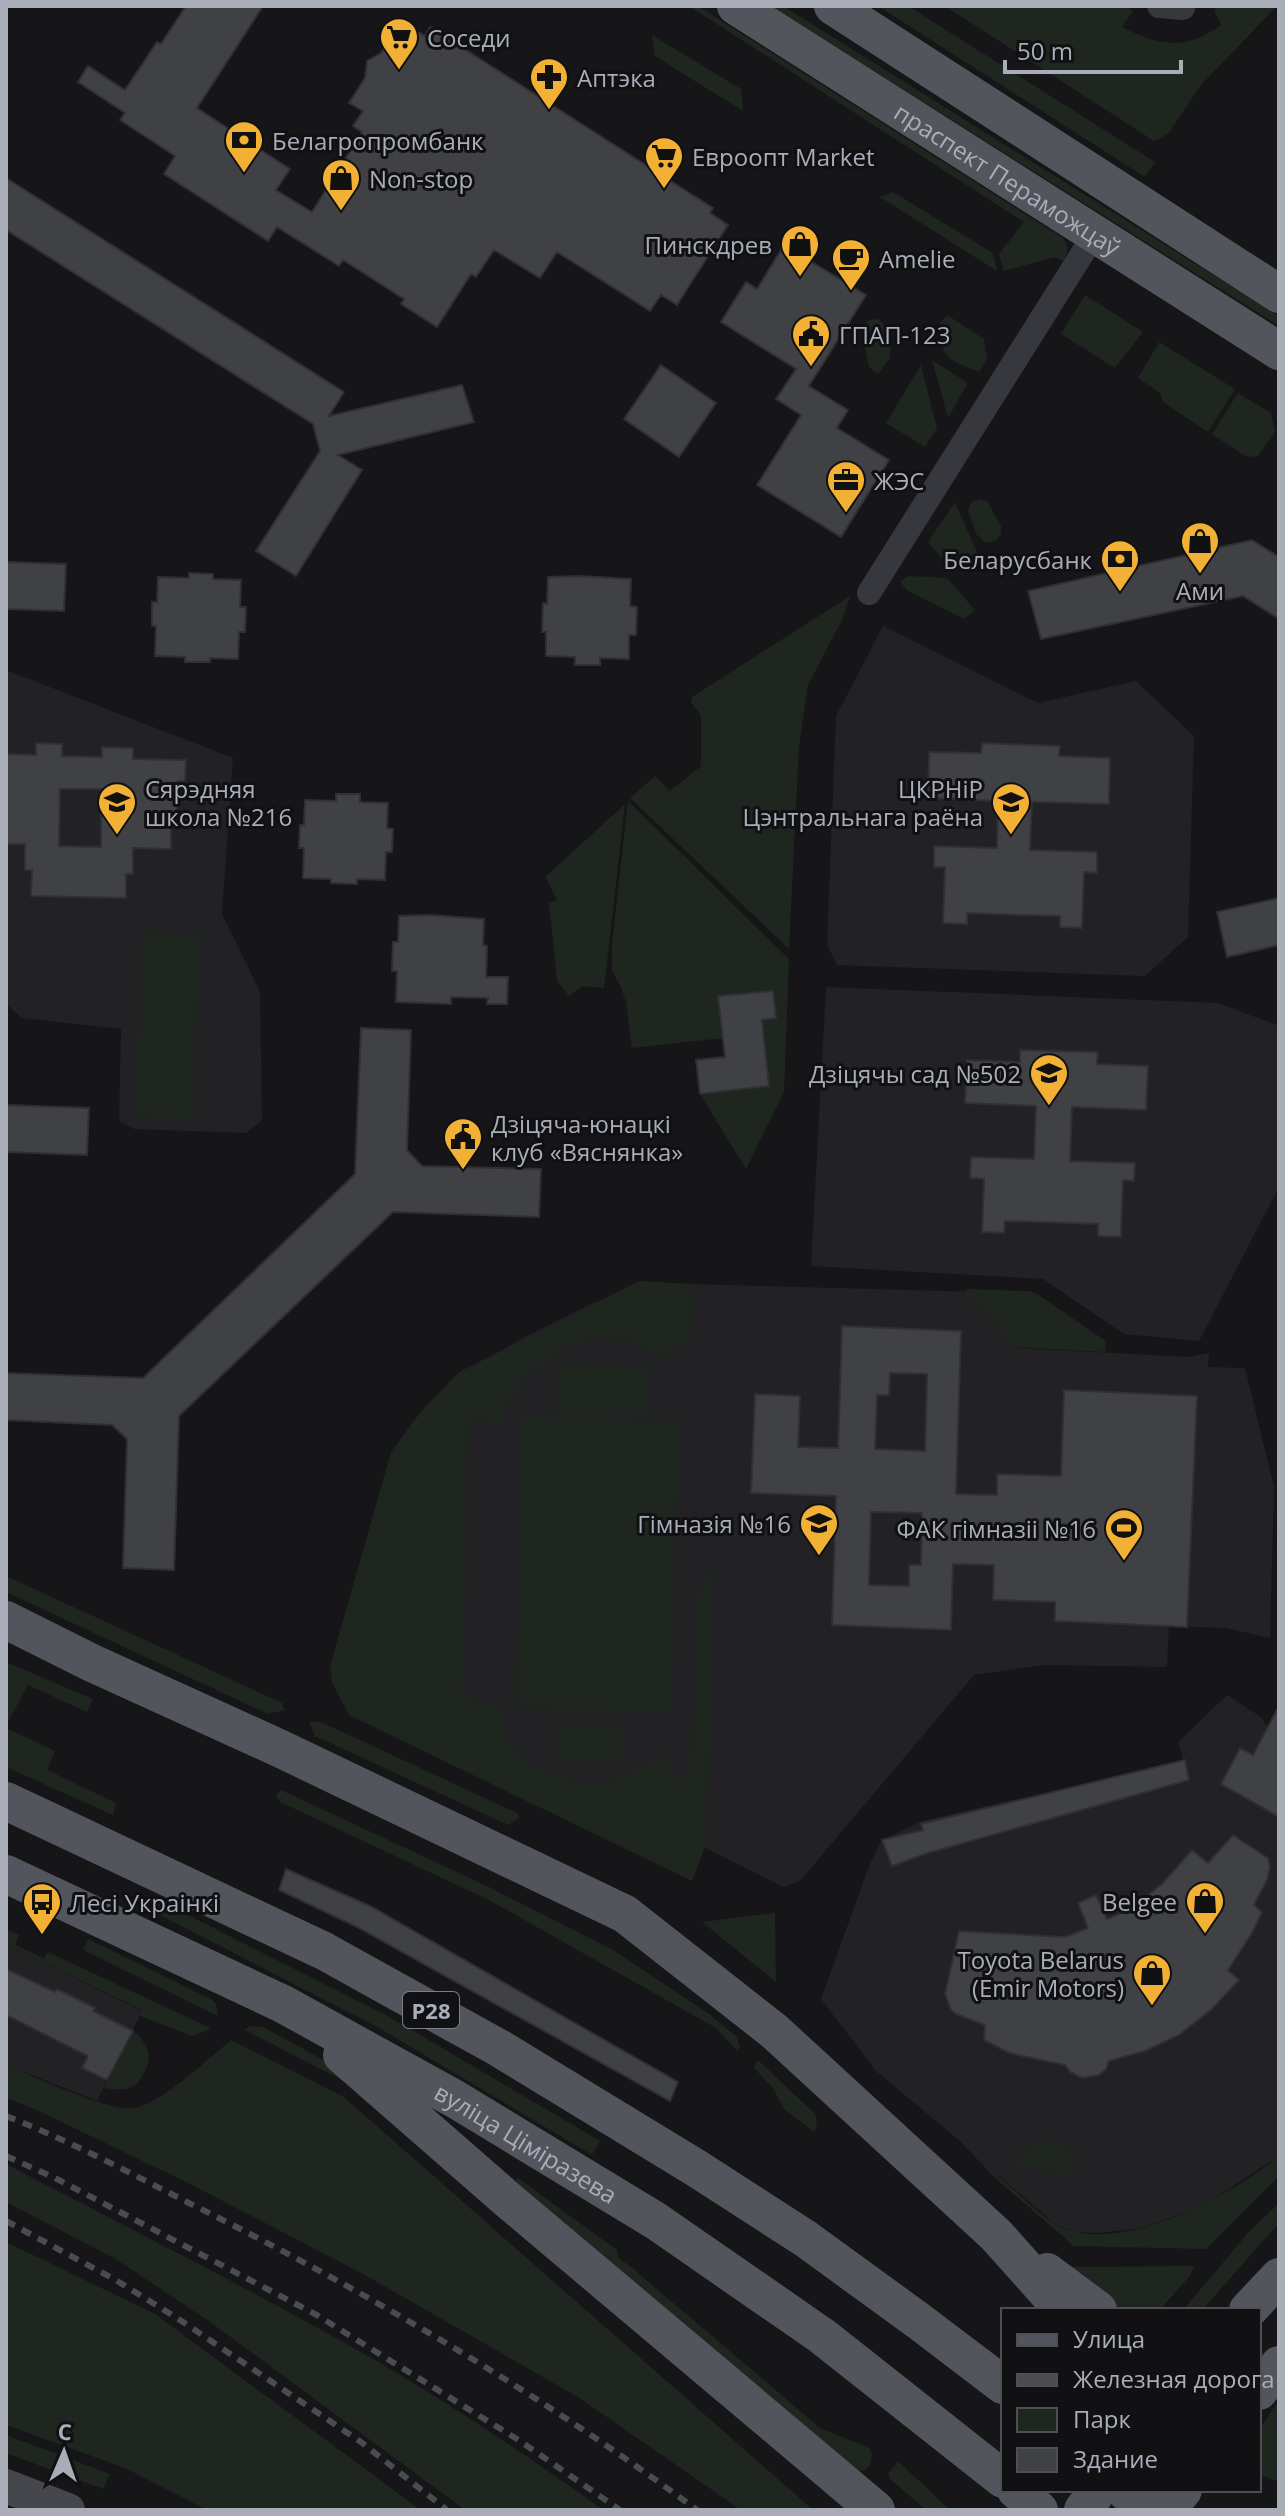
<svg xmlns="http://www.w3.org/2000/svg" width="1285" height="2516" font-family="'Open Sans',sans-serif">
<rect width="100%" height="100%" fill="#161618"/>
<path fill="#222225" d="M883,626L1038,703L1136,681L1194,736L1188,937L1145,976L837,965L827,945L836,716Z
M6,670L233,758L222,914L260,992L262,1120L247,1133L134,1129L119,1121L121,1029L22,1018L6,1004Z
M826,987L1218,1003L1279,1026V1187L1199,1341L1124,1334L1043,1279L811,1266Z
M652,1283L1021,1293L1020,1348L1188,1357L1209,1353L1208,1367L1245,1368L1274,1487L1270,1638L1226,1628L1169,1626L1167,1667L1044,1665L974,1675L800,1881L783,1887L710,1850L332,1676L459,1376L523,1338L593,1303Z
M1227,1695L1261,1717L1268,1728L1279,1720V2156L1206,2204L1173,2217L1141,2228L1100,2233L1075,2232L1056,2225L999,2176L994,2177L961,2142L876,2071L821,1999L869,1866L882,1840L922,1821L1184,1761L1178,1742Z
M6,1945L142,2011L97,2101L6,2065Z"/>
<path fill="#1e261f" d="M689,6H698L1063,238C1068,246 1069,253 1063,261L1054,257L1004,271L999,254L1024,222Z
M771,6H783L1279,316V326Z
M878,6H908L1155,162L1145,177Z
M945,6H1126L1133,11L1122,27C1160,46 1185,51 1221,25L1214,10L1219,6H1277L1201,85L1168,134L1154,141Z
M652,35L741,89L743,111L655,56Z
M893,192L993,253L997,271L880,197Z
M1085,295L1143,332L1115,368L1061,334Z
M947,315L984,339L987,360L979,372C948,359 941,359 939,324Z
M878,319L891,332L890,358L878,374L869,367L861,329L869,320Z
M1159,342L1235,389L1208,432L1163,402L1160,393L1138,378Z
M932,360L968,383L948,418Z
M921,365L937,428L925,447L886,423Z
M1238,393L1271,413L1275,432L1257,457L1245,456L1212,434Z
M980,499L987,501L1001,526V534L996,540L986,543L976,534L968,510L971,502Z
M955,502L984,568L949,566L928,542Z
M908,576L947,578L975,610L964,619L906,590L900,581Z
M850,596L842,620L808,685L799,746L789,949L630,798L655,776L670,791L701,766V715L691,703L692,697Z
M628,801L789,959L784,1092L746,1169L700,1094L769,1086L762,1020L776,1018L773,991L718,997L723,1038L632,1048L626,1002L621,987L612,971V944Z
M625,804L604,988L582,986L569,996L557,981L549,903L557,900L545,877Z
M143,931L200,934L192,1119L136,1116Z
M639,1281L693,1284L692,1337L663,1358L631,1341L602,1338L566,1345L526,1377L507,1402L504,1422L469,1419L462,1697L501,1708V1725L512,1747L532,1764L564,1779L599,1786L670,1755L669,1777H690L698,1594L713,1564L707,1841L692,1881L349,1715L332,1682L330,1666L391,1452L423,1409L459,1372Z
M967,1289L1029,1291L1037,1294L1106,1341L1105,1352L1013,1347L989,1313L964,1295Z
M557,1364L648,1365V1414L555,1413Z
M522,1417L679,1420L671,1712L515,1708Z
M6,1576L282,1703L285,1710L268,1714L6,1592Z
M6,1662L93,1699L87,1712L28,1685L6,1726Z
M309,1722H321L517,1813L519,1818L508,1825L315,1736Z
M558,1724L622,1726V1763L556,1761Z
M6,1728L55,1751L47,1770L116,1803L113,1815L6,1767Z
M281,1790L489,1887L615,1951L709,2014L736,2036L740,2046L738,2052L716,2028L489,1900L280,1802L276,1796Z
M154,1898L388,2016L600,2141L592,2155L379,2028L150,1910Z
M775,1913L776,1982L702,1922Z
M6,1929L19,1935L15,1945L44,1958L48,1952L210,2028L209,2030L192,2036L140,2016L142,2010L6,1945Z
M88,1939L211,1999L216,2004L218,2016L83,1950Z
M250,2026L263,2027L344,2071L855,2510H845L514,2225L379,2105L342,2080L245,2030Z
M133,2031C148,2043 154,2057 143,2075C140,2081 136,2086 129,2088C121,2091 113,2089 104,2088Z
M231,2040L344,2097L813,2510H741L578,2397L365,2275L188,2183L39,2111L6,2098V2065C34,2076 109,2113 135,2108C162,2103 209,2058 231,2040Z
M758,2060L815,2114L817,2123L814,2132L785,2110L772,2087L754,2068Z
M1049,2138C1073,2151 1086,2148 1068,2176L1012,2163V2160Z
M1279,2156V2176L1206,2249L1074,2246L994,2177L998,2176C1013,2188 1045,2220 1060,2227C1123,2255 1230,2196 1279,2156Z
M6,2164C130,2229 255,2291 375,2360C452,2405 531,2458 603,2510H465L213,2324L114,2258L6,2202Z
M518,2178L617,2250L618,2258L630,2266L820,2428L869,2448L872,2454L870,2466L865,2470L854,2471L515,2181Z
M1279,2203V2223L1203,2309L1183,2310L1248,2233Z
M6,2242L155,2314L421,2510H207L125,2468L6,2425Z
M1194,2266L1190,2276L1163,2306L1167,2310H1117L1067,2267Z
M1279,2400V2482L1259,2475V2430Z
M6,2435L110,2474L103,2489L6,2453Z
M898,2461L950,2510H926L890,2479L888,2474Z"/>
<path fill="#404145" stroke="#303034" stroke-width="2" fill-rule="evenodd" d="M186,6H263L197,108L290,169L276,190L312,212L362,132L353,126L363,111L349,103L365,78L367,61L381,53L395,30L409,38L415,30L425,36L430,27L713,208L710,213L728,225L677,305L661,295L650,311L557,252L540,278L494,250L476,277L471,274L437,327L401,304L404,299L343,260L339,266L277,227L268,241L164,174L175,156L120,120L125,113L78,82L88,66L125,90L157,42L161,44Z
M6,178L344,392L329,416L462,385L474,422L338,455L362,470L296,576L256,551L320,451L313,424L6,230Z
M784,245L866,295L809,386L848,410L837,428L889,460L841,537L757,485L801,415L776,399L796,369L721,322L746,282L757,289Z
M661,365L716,403L679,457L624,419Z
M1252,540L1279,557V619L1243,596L1041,639L1028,591Z
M6,562L66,564L64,611L6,609Z
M189,573L213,574V579L241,580L240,607H246L245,632H239L238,659L210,658V662H185V657L155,656L156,626H152V602H157L158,577L189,578Z
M579,576L631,579L630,606L637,607L636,635H629V659L600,658V665H575V657L546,656V632H542L543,603L547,604L548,577Z
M36,743L62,744V756L102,757V747L133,748V759L186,760L185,781H178L176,827H171V849L133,848V874H126V898L31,896L32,870H25V844H6V754L36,755ZM60,789H101V847L59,846Z
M982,743L1060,746L1059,756L1110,758L1109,804L1032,802L1030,850L1097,852V873L1084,872L1082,928L1060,927V916L1018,915L967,913V924L943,923L945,867H934V846L997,848L998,801L928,798L929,752L981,753Z
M336,794H360V802L388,803L387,828L393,829L392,852H386L385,880L357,879V884L331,883V879L303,878L304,848H299L300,825H304L305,800L336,801Z
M1279,898V945L1227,957L1217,912Z
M429,915L484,919L483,945L487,946L486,977H508L507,1004H487L488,998L451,997V1004L396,1002L397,971H392L393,942H398L399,916Z
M773,991L776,1018L762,1020L769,1086L700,1094L696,1060L725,1057L718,996Z
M361,1028L411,1030L407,1150L422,1166L541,1169L539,1217L393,1212L179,1416L174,1570L123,1568L127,1439L112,1425L6,1420V1373L143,1378L355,1174Z
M1020,1050L1098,1052L1097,1064L1148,1066L1146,1110L1072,1107L1070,1161L1135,1163L1134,1181L1123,1180L1121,1237L1098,1236V1224L1005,1221L1004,1233L982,1232L984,1179L970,1178L971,1157L1034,1159L1036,1106L965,1103L967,1060L1020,1062Z
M6,1105L89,1108L87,1155L6,1152Z
M842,1326L961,1331L956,1494L997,1495V1474L1061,1476L1064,1390L1197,1396L1187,1627L1055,1621V1602L993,1600L994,1565L953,1564L951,1630L832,1625L836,1496L751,1493L755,1394L800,1396L798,1447L838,1448ZM890,1373L927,1374L925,1451L875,1449L877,1395H889ZM871,1512L922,1513L921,1565H909V1586L869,1585Z
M1279,1706V1817L1221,1784L1240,1748L1253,1755Z
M1185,1760L1189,1780L928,1853L892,1866L882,1840L923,1830L921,1824Z
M1233,1835L1268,1858L1270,1867L1267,1880L1254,1905L1262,1912L1252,1933L1228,1970L1239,1980L1212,2009L1179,2035L1145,2051L1109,2061L1106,2069L1099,2075L1082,2078L1070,2072L1065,2065L1009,2053L984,2040L985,2025L956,2014L951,2010L945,1994L959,1931L1065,1937L1088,1928L1078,1903L1096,1895L1107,1919L1129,1910L1163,1883L1192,1850L1208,1863Z
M286,1869L370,1906L678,2082L670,2101L357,1927L279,1890Z
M6,1969L55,1992L57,1989L95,2008L93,2011L133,2031L107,2080L82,2068L88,2056L6,2015Z"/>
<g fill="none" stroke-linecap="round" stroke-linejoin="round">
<path stroke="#37383d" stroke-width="24" d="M1159,6L1183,8
M869,593L1094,235"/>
<path stroke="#45474d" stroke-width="34" d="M6,2486L68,2510"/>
<g stroke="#53555c" stroke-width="38">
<path id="s1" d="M736,6L1279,351"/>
<path d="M833,6L1279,294"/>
<path d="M6,1620L92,1663L281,1749L625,1914L774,2031L996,2235L1063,2310"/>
<path d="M6,1801L324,1951L499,2048L696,2168L806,2239L920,2322L1003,2385"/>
<path id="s2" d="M6,1874L283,2004L455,2099L656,2221L822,2336L1003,2479"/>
<path d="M342,2055L508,2200L876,2510"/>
<path d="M1047,2272L1098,2310"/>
<path d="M1248,2310L1279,2277"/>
<path d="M1259,2391L1279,2365"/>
<path d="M1016,2490L1039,2510"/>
<path d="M1124,2490L1147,2510"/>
<path d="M1083,2510L1098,2490"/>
<path d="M1167,2510L1183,2490"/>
</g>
<path stroke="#4a4c52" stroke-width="6" stroke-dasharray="10 8" stroke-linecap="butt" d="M6,2116C68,2140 128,2172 187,2202C364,2290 538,2392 697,2510
M6,2156L55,2178L315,2314L520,2441L620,2510
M6,2221L114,2279L177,2318L361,2442L447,2510"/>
</g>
<defs>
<symbol id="supermarket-pin" viewBox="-11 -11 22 30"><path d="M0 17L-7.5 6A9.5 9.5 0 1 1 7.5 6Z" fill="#f2b134" stroke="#111113"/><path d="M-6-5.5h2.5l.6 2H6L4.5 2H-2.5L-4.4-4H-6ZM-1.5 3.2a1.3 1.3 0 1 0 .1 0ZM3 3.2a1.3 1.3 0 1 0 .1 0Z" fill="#111"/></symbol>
<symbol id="pharmacy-pin" viewBox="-11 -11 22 30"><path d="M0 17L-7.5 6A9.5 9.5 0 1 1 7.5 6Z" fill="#f2b134" stroke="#111113"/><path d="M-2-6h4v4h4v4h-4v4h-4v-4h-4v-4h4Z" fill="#111"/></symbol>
<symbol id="bank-pin" viewBox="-11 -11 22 30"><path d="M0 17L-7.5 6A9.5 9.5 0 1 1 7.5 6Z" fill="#f2b134" stroke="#111113"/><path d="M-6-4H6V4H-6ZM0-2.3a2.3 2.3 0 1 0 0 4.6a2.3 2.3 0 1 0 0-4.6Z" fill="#111"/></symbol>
<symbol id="shop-pin" viewBox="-11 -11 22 30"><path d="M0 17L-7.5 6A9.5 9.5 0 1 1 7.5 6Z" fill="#f2b134" stroke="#111113"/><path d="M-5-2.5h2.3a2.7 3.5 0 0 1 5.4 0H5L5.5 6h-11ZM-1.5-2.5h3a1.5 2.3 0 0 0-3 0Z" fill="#111"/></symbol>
<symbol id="cafe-pin" viewBox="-11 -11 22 30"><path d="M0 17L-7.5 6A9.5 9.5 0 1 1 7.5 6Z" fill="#f2b134" stroke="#111113"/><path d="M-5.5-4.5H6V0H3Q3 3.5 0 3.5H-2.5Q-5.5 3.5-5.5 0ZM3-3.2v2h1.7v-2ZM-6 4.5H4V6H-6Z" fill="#111"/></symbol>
<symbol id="civic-pin" viewBox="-11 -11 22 30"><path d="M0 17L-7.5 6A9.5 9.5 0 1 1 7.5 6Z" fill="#f2b134" stroke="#111113"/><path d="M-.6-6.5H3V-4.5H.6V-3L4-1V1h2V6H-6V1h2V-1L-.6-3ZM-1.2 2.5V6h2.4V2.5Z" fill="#111"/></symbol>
<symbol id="office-pin" viewBox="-11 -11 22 30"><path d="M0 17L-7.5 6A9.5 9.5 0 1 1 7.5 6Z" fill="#f2b134" stroke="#111113"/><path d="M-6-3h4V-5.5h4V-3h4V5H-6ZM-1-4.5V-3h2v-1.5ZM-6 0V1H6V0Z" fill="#111"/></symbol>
<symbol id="school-pin" viewBox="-11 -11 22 30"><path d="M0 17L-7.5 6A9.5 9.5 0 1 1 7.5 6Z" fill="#f2b134" stroke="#111113"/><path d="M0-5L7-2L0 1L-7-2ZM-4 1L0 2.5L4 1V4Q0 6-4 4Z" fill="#111"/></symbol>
<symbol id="stadium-pin" viewBox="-11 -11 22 30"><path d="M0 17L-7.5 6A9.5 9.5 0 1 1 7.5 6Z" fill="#f2b134" stroke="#111113"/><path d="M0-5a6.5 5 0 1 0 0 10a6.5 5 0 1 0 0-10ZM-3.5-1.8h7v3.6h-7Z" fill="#111"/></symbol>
<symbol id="bus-pin" viewBox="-11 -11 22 30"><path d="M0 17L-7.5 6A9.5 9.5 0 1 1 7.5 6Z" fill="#f2b134" stroke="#111113"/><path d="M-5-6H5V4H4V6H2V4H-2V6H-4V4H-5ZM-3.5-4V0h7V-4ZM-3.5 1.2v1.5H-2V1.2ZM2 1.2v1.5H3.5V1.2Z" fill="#111"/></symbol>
</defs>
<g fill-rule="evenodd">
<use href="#supermarket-pin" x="377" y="15" width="44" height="60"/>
<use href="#pharmacy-pin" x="527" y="55" width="44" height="60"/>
<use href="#bank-pin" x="222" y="118" width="44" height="60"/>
<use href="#supermarket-pin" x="642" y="134" width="44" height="60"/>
<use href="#shop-pin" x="319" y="156" width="44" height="60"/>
<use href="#shop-pin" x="778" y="222" width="44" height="60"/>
<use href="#cafe-pin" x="829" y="236" width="44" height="60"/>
<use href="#civic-pin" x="789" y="312" width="44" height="60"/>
<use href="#office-pin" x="824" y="458" width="44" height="60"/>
<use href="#shop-pin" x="1178" y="519" width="44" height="60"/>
<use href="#bank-pin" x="1098" y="537" width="44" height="60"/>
<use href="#school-pin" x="95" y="780" width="44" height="60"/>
<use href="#school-pin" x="989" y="780" width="44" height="60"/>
<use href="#school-pin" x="1027" y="1051" width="44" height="60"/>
<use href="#civic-pin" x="441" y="1115" width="44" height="60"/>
<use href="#school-pin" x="797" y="1501" width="44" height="60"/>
<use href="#stadium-pin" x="1102" y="1506" width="44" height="60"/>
<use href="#shop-pin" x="1183" y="1879" width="44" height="60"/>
<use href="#bus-pin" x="20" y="1880" width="44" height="60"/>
<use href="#shop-pin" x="1130" y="1951" width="44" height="60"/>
</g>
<g text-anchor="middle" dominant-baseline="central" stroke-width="6" stroke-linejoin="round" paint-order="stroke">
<rect fill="#111113" stroke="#7b7e86" stroke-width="2" x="403" y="1992" width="56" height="36" rx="6"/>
<g font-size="22" font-weight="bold" fill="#a8adb8">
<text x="431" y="2010">Р28</text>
</g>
<g font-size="24" fill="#a8adb8" stroke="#111113" text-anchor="start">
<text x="427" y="37">Соседи</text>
<text x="577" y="77">Аптэка</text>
<text x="272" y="140">Белагропромбанк</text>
<text x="692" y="156">Евроопт Market</text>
<text x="369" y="178">Non-stop</text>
<text x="772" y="244" text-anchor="end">Пинскдрев</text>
<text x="879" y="258">Amelie</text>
<text x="839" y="334">ГПАП-123</text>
<text x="874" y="480">ЖЭС</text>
<text x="1092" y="559" text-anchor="end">Беларусбанк</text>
<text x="1200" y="590" text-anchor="middle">Ами</text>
<text x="145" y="788">Сярэдняя<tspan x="145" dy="28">школа №216</tspan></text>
<text x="983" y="788" text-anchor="end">ЦКРНіР<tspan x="983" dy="28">Цэнтральнага раёна</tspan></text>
<text x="1021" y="1073" text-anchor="end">Дзіцячы сад №502</text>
<text x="491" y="1123">Дзіцяча-юнацкі<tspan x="491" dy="28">клуб «Вяснянка»</tspan></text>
<text x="791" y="1523" text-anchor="end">Гімназія №16</text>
<text x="1096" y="1528" text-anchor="end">ФАК гімназіі №16</text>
<text x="1177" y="1901" text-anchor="end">Belgee</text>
<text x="70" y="1902">Лесі Украінкі</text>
<text x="1124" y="1959" text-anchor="end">Toyota Belarus<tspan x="1124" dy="28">(Emir Motors)</tspan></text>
</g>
<g font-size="24" fill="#a8adb8" stroke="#111113">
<text stroke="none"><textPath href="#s1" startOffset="322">праспект Пераможцаў</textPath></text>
<text stroke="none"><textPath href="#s2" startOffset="586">вуліца Ціміразева</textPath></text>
</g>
</g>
<rect width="1285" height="2516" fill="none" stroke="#a8adb8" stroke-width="16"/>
<rect x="1001" y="2308" width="260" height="184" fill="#111113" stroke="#4d4f55" stroke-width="2"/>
<rect x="1017" y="2334" width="40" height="12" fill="#53555c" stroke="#4d4f55" stroke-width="2"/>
<text x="1073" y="2348" font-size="24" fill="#a8adb8">Улица</text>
<rect x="1017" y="2374" width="40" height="12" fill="#4a4c52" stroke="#4d4f55" stroke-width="2"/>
<text x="1073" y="2388" font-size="24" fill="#a8adb8">Железная дорога</text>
<rect x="1017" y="2408" width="40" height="24" fill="#1e261f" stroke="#4d4f55" stroke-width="2"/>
<text x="1073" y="2428" font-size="24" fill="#a8adb8">Парк</text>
<rect x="1017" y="2448" width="40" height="24" fill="#404145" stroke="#4d4f55" stroke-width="2"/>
<text x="1073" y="2468" font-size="24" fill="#a8adb8">Здание</text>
<g transform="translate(64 2452) rotate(2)" stroke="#111113" stroke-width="6" paint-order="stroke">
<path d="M0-6L14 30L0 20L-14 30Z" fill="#a8adb8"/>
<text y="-12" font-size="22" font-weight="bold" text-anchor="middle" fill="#a8adb8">С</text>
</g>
<path d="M1005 60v12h176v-12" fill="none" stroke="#a8adb8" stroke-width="4"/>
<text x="1017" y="60" font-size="24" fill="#a8adb8" stroke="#111113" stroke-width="6" paint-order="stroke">50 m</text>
</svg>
